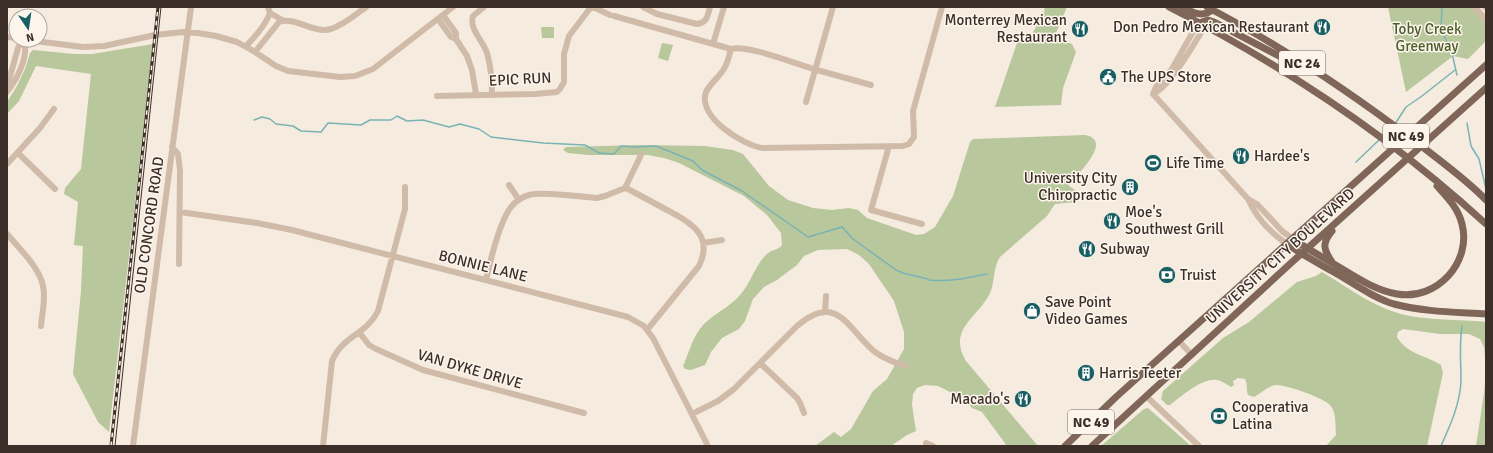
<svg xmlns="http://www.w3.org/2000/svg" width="1493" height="453" font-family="Signika,sans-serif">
<rect width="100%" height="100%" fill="#f6ebdf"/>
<path fill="#b8c79c" d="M1045,7H1067L1056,33L1058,39L1072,44L1076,52L1063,88L1061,105L995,107L1018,40L1030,38L1044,12Z
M1388,7H1471L1486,23V41L1468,59L1453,56L1406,92Z
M541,27H554V38H542Z
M662,43L673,45L668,61L658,58Z
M153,44L109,432L98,422L73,374L81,291L83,246L74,245L78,202L64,194L65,188L81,169L91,74L36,66L19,101L7,114V102L17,86L25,69L30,53L33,50L74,54H92Z
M1084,135C1115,139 1077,175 1069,184V186L1078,192V200L1076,202L1055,204L1047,216L1000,257C993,267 995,282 990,293C978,318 947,329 966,361L1038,446H1007L982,412L972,408L964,399L938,386L925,385L917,388L913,394L912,405L916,431L907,435L891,446H815L834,432L841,437L851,429L873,391L887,379L904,349V332L894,301L869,264L859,255L847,249L818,250L804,256L797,265L777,280L764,287L753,299L745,321L739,329L722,338L711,352L705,365L691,370L685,369L683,366C689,353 693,335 704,324C716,312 734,305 744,290C752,279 756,264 767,254C772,249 777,251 782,245L781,233L767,215L744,196L679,163L664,158L648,155H588L568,153L563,150L566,147L641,145L705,146L733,150L743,154L769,186L788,200L813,208L832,210L849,208L858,210L867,218L916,235L924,234L935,227L953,196L970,142L973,139Z
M1322,272C1347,287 1372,306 1401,314C1428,321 1458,319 1486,322V369L1484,347L1480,339L1469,334H1440L1403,329L1398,332L1397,337C1407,354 1425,355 1441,365L1443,373L1427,446H1326L1336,435C1335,426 1337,413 1330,405C1324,398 1285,384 1275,385C1267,387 1261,393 1254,397L1248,395C1246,390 1248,385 1245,379L1238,378L1233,381L1234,385L1231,387C1226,384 1222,381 1217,380C1203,377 1180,397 1170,405H1167L1161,399L1163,391L1223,338L1249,322L1297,282L1316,276Z
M1486,372V446H1476L1484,393Z
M1148,408L1191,446H1101L1144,409Z"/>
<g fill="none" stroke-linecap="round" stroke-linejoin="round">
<path stroke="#7ab3b6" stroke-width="1.5" d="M1442,7L1441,30L1451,49L1457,75
M254,120L262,117L270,119L276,124L293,126L301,131L321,132L328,123L361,125L370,120H391L397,116L407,121L423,120L449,127L460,124L479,129L491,137L543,143L585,145L599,153L614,154L621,146L635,147L656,146L693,161L702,170L742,191L808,237L842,227L853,239L896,270L903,273L928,279L929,280C949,282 968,278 987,274
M1467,123L1471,146L1479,159L1486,189
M1395,124L1406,107L1422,96L1455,70
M1382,136L1392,126
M1356,162L1380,139
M1441,446C1450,426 1460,404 1461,381C1461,363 1459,345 1462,326"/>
<path stroke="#d0bba9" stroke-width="6" d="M484,7L473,16C469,30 483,40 487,53C491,67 492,80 492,94
M593,7L610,15
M643,7L657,14L697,24C707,23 708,15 710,7
M1475,7L1486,20
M1485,7L1486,8
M270,13L284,21
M443,15L456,33V39L467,56L472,70L476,94
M614,16L731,49C747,44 799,65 817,70C835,75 853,80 871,85
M438,19L451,37L456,39
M1199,23L1194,30L1172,69L1156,87L1153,94C1170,87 1195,42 1205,26
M7,37L16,38
M27,40L83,47L104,46L155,35L183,32L198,33L216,36L237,42L255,52L276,66L288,71L340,77L355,76L373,69L453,7
M713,44L724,7
M246,46C256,36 265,26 270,13L268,7
M731,49C729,55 728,62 725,67C720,77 710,83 706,92C697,117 744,146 763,148L903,146L909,144L914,137L913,111L942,7
M255,52L279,22C295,16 313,34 331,29C344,25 355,15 366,7
M7,87L18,48L23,40
M7,92C17,79 29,57 24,40
M1153,94L1248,199
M437,96L535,94L557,92L560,89L564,82V54L569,36L591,7
M806,102L833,7
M889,146L871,210L922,224
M172,147L178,154L180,170L179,264
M18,153L55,189
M7,164L40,128L54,109
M509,185L519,200
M625,188L628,189C641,196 654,203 667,210C691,223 714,235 699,266L647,330
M180,212L257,223L292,230L628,317L644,326L653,338L708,446
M7,234C19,248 40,268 43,286C46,298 42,314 41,326
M703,243L722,240
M1287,244C1271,233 1256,217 1248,199L1257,204L1282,231L1293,239
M486,280C490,262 500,221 511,207C515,202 522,197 529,195C544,191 580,197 597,198L605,196L625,188L641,155
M825,312L826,296
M359,332L369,345L376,349L423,370L584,413
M1179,341L1192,355
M760,363L797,398L800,403L804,413
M1146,396L1199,446
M692,414L718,401L734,389L797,326C838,291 848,330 875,352C885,359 895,363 906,366
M926,443L933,446
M133,446L191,7
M323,446L332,361C343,335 366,335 378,311L405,209V187"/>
<path stroke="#7f6659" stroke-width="7" d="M1169,7C1283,65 1391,137 1486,224
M1182,7C1192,12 1202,18 1212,10
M1207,7C1280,45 1350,92 1416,142C1438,159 1467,180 1486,200
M1199,23L1208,20L1214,22L1308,71
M1332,231C1322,243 1323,249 1332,262
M1293,239C1306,248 1320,256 1334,264C1354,276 1374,290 1397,294C1437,301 1472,262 1462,224C1458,208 1447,197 1437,186
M1287,244C1301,254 1316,262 1332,271C1352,282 1371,297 1394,304C1424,312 1456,312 1486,314
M1065,446L1116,397L1486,65
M1092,446L1291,263L1486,88"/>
<path stroke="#3c2f29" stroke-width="1" d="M115,446L161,7"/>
<defs>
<path id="rail" d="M111,446L158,7"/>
</defs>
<use href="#rail" stroke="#3c2f29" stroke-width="3"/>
<use href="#rail" stroke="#fcf5ec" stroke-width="1.5" stroke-dasharray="4.5" stroke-linecap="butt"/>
</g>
<defs>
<symbol id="restaurant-disc" viewBox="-11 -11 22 22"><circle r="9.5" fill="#195e63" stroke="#fcf5ec"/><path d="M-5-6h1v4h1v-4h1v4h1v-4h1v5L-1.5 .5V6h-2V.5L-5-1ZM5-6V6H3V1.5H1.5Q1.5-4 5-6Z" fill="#fff"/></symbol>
<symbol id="civic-disc" viewBox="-11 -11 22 22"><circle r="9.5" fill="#195e63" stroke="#fcf5ec"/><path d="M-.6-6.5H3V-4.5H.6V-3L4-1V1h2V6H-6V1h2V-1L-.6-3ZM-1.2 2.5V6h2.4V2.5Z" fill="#fff"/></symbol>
<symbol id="stadium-disc" viewBox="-11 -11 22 22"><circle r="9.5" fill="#195e63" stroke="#fcf5ec"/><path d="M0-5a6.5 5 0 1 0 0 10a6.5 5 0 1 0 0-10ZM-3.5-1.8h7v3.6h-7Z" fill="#fff"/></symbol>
<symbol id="building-disc" viewBox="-11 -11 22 22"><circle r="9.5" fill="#195e63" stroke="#fcf5ec"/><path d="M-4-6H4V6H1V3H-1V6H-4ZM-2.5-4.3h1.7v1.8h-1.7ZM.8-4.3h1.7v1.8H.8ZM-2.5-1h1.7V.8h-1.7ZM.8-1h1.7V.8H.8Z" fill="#fff"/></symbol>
<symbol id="bank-disc" viewBox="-11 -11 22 22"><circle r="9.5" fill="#195e63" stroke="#fcf5ec"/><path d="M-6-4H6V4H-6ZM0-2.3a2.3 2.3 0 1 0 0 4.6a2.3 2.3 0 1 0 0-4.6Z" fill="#fff"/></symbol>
<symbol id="shop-disc" viewBox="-11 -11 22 22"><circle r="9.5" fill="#195e63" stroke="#fcf5ec"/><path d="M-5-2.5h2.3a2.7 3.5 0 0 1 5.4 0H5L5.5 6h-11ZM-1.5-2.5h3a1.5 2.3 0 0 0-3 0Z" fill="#fff"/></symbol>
</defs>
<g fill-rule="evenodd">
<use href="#restaurant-disc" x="1312" y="17" width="20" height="20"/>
<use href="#restaurant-disc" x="1070" y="19" width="20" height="20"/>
<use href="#civic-disc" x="1098" y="67" width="20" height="20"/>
<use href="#restaurant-disc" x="1231" y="146" width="20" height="20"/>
<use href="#stadium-disc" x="1143" y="153" width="20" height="20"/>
<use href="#building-disc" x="1120" y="177" width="20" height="20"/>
<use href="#restaurant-disc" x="1102" y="211" width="20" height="20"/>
<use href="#restaurant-disc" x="1077" y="239" width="20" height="20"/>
<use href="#bank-disc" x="1157" y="265" width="20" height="20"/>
<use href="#shop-disc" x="1022" y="301" width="20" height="20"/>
<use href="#building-disc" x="1076" y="363" width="20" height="20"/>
<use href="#restaurant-disc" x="1013" y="389" width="20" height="20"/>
<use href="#bank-disc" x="1209" y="406" width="20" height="20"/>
</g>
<g text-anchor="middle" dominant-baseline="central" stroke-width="3" stroke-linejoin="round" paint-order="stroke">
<g fill="#fcf5ec" stroke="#766a64" stroke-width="1">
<rect x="1279" y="51" width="46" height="24" rx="3"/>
<rect x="1383" y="124" width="46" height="24" rx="3"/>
<rect x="1068" y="410" width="46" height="24" rx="3"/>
</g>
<g font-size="14" font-weight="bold" fill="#3c2f29">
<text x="1302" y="63">NC 24</text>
<text x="1406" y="136">NC 49</text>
<text x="1091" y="422">NC 49</text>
</g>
<g font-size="15" fill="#3c2f29" stroke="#fcf5ec" text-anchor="start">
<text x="1067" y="20" text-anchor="end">Monterrey Mexican<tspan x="1067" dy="17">Restaurant</tspan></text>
<text x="1309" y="27" text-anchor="end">Don Pedro Mexican Restaurant</text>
<text x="1121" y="77">The UPS Store</text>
<text x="1254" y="156">Hardee's</text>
<text x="1166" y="163">Life Time</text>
<text x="1117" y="178" text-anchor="end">University City<tspan x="1117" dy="17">Chiropractic</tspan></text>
<text x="1125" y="212">Moe's<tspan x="1125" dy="17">Southwest Grill</tspan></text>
<text x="1100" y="249">Subway</text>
<text x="1180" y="275">Truist</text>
<text x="1045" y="302">Save Point<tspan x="1045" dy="17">Video Games</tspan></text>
<text x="1099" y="373">Harris Teeter</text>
<text x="1010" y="399" text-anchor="end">Macado's</text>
<text x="1232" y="407">Cooperativa<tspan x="1232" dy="17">Latina</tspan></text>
</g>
<g font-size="15" fill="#4a5d2a" stroke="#fcf5ec">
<text x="1427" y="29">Toby Creek<tspan x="1427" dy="17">Greenway</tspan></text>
</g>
<g font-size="15" fill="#3c2f29" stroke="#fcf5ec">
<text transform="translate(520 79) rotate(-3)">EPIC RUN</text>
<text transform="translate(149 225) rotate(-82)">OLD CONCORD ROAD</text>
<text transform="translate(1280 256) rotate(-42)">UNIVERSITY CITY BOULEVARD</text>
<text transform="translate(483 266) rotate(14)">BONNIE LANE</text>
<text transform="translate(470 369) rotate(16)">VAN DYKE DRIVE</text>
</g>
</g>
<rect width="1493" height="453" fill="none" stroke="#3c2f29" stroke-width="16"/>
<g transform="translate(28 28) rotate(167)"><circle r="19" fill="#fcf5ec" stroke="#afa69e"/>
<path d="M0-3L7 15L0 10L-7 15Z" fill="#195e63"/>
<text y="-6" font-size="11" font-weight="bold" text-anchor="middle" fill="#3c2f29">N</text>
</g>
</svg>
